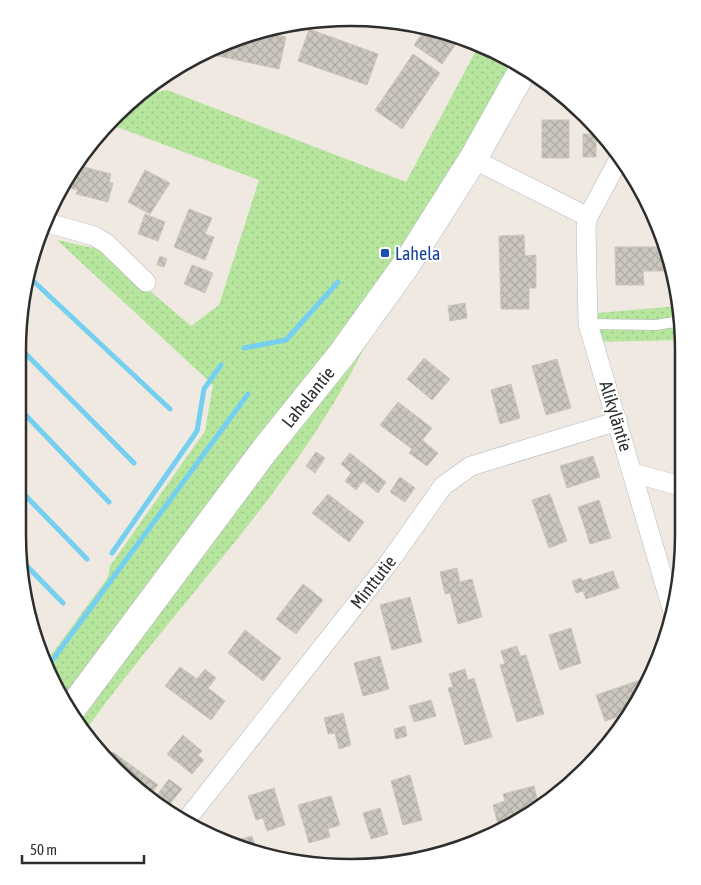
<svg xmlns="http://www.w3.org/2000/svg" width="701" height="885" font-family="'Asap Condensed',sans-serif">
<defs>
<pattern id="green-dots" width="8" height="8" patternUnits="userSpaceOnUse" patternTransform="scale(1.25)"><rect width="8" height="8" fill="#b6e59e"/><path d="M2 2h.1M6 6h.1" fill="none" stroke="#9dc588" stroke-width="1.8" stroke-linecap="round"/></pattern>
<pattern id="building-cross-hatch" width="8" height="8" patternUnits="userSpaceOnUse" patternTransform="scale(1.25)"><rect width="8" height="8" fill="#cbc7bf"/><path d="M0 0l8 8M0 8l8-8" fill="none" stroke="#afaba4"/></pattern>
</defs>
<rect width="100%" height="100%" fill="#efe9e1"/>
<path fill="url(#green-dots)" d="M479,45L498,52L535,75L363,350C292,492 177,603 85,731L62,701L46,662L108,577L110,566L205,431L213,385L57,240L102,250L191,326L219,305L259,180L109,124L144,95L167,90L406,182Z
M678,306L683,340L594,342L586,314Z"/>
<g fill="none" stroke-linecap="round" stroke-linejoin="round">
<path stroke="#75cff0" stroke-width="5" d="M29,277L170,409
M18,346L134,463
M244,348L286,340L338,282
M18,407L109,502
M18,488L87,559
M112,553L197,431L204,389L221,365
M21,560L63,603
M48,666L248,394"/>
</g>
<path fill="url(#building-cross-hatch)" stroke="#cbc5ba" d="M427,27L460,38L442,64L414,45Z
M309,29L378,54L367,85L298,61Z
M260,31L286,37L279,69L204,53L244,35Z
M413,54L440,73L402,129L375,110Z
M542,120H569V158H542Z
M583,134H596V157H583Z
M76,165L111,174L109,182L113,183L108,202L76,194L78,190L69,188Z
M145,170L170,183L150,214L128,202Z
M648,204L652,213H645L644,205Z
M189,209L212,218L205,234L214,237L205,260L174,247Z
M145,214L165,222L158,241L138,234Z
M524,235L525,256L536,255V288H529V309H501L499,236Z
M615,247H667L671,271H643L644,285H616Z
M160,256L167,259L164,267L157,265Z
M192,265L213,273L205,293L184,284Z
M465,303L467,318L450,321L448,306Z
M424,358L450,379L432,400L407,379Z
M557,359L571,408L546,415L532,366Z
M511,384L520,418L500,424L491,390Z
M398,402L432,428L422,440L438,453L427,466L409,453L412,449L380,425Z
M681,419L680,447L674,445Z
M316,452L325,458L315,473L306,466Z
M350,453L386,482L378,493L363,481L356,490L345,481L351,473L341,464Z
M593,456L600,477L567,488L560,466Z
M400,477L415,488L405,502L390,492Z
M328,494L364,522L349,542L312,513Z
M550,494L567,541L549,548L532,500Z
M599,500L611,538L590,544L578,507Z
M457,568L460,582L472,579L482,617L458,624L450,593L445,594L440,572Z
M613,571L619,588L586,599L583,591L576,593L572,581L581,578L582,581Z
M303,584L323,600L296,634L276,619Z
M410,597L422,642L392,650L380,605Z
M571,628L581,663L560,670L549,635Z
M245,630L281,658L263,681L228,653Z
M517,646L520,656L526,655L544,714L517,722L500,665L505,664L501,651Z
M380,656L389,689L363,696L354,663Z
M180,667L197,679L205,669L216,678L208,688L225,701L211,720L165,686Z
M465,669L468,680L474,678L492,737L465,745L448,688L453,687L449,674Z
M649,677L628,714L605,721L596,695Z
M431,700L436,716L414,722L409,706Z
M343,713L351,745L339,749L335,733L328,734L324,718Z
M405,726L407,736L396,739L394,729Z
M183,735L202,751L198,755L204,760L192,774L167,754Z
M113,752L158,785L149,796L115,770L107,760Z
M410,775L422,820L403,825L391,781Z
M169,779L182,789L170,804L158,794Z
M534,786L539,807L517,823L499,829L493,805L505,801L503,794Z
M274,788L285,825L267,831L263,818L256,820L248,796Z
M331,796L340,825L328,829L330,837L309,843L298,805Z
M380,808L388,834L371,839L363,813Z
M252,836L256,848L249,850L231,842Z"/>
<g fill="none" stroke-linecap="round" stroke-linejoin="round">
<defs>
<path id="service" d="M588,324L656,325L681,321"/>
<path id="minor" d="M620,157L588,217L586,227L588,324L673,612
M473,159L588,217
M45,222L94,236L106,243L146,282
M634,473L680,486
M184,823L390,561L443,486L471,466L618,421"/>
<path id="secondary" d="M70,711L264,451L342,354L406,265L473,159L524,68"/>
</defs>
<use href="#service" stroke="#b4b7c1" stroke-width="11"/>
<use href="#minor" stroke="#b4b7c1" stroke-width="20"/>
<use href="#secondary" stroke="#b4b7c1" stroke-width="29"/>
<use href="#service" stroke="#fff" stroke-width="10"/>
<use href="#minor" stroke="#fff" stroke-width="19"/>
<use href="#secondary" stroke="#fff" stroke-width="28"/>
</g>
<rect fill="#1a4fb4" stroke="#fff" stroke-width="2" x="380" y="248" width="10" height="10" rx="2.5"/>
<g text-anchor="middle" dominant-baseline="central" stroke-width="4" stroke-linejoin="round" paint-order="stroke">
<g font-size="18" fill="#164399" stroke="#fff" text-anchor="start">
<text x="395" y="253">Lahela</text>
</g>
<g font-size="18" fill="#2e2e2e" stroke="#fff">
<text transform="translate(308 397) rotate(-51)">Lahelantie</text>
<text transform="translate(616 416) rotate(73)">Alikyläntie</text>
<text transform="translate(373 582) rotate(-52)">Minttutie</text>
</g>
</g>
<path d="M0 0H701V885H0ZM350 26H351A324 324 0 0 1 675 350V535A324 324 0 0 1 351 859H350A324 324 0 0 1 26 535V350A324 324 0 0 1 350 26Z" fill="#fff" fill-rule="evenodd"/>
<path fill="none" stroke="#2e2e2e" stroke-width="2.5" d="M350 26H351A324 324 0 0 1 675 350V535A324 324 0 0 1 351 859H350A324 324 0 0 1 26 535V350A324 324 0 0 1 350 26Z"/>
<path d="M22 855v8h122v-8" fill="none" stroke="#2e2e2e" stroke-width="2.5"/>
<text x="30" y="855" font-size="15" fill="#2e2e2e" stroke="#ffffff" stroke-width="4" paint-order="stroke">50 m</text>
</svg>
